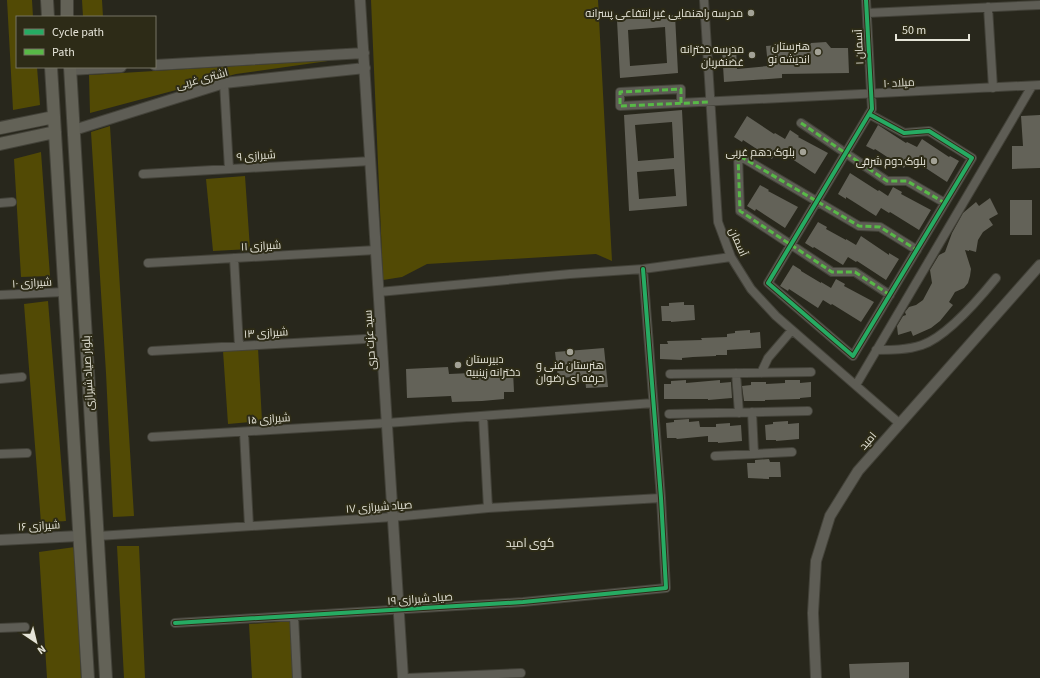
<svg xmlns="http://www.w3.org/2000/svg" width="1040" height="678" font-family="'Source Sans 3',Cairo,sans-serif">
<rect width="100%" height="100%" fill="#28271c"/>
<path fill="#524a05" d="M7,0H32L33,17H17V67H37L40,105L13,110Z
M82,0H102L103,17H83Z
M371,0H598L612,261L596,254L427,264L402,277L383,280Z
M335,60L236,74L90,113L89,75Z
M110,126L134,516L113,517L106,373L91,132Z
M41,152L50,276L21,277L14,159Z
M245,176L250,249L213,251L206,179Z
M48,301L66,521L41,523L24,304Z
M258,348L262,421L228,424L223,351Z
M117,546H139L145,678H124Z
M75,547L81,678H47L39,552Z
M294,621L297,678H252L249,624Z"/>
<path fill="#636258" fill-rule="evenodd" d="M675,15L678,73L620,78L617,20ZM665,27L667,63L630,66L628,30Z
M826,42L831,48H848L849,73L782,74V78L724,82L722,49L736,48L737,69L768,66L766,46L780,45V51L807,50L811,43Z
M682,110L687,206L629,211L624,115ZM672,122L674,158L638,161L635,125ZM674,169L676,196L639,199L637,172Z
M1040,115V168L1012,169V146H1023L1021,116Z
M747,116L774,134L775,133L785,139L790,130L799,136L798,137L828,153L815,174L786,155L785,156L777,151L772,159L743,140L742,142L734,137Z
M878,125L906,143L907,142L917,147L922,139L949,157L950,156L959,161L947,182L918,163L917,165L909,160L904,168L875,149L874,150L866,146Z
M850,173L878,191L879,190L888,196L893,187L902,192L901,194L931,210L919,230L890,212L889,213L881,208L876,216L846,197V199L838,194Z
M760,185L769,190L768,191L798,207L785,228L756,209L755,211L747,206Z
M990,198L998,214L989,219L993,225L983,232L978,240L976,252L969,250V251L965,250L971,269L970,276L968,283L964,288L955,292L949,302L953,305L940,321L931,328L913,336L911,331L898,335L897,326L903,316L906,315L905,312L909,307L916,305L923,300L932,283L930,270L939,255L945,252L952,233L963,213L976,202L979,206Z
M1010,200H1032V235H1010Z
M818,222L827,227L826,229L846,240V239L856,245L861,236L889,255V253L899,259L886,280L857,261L856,262L848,257L843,265L814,247L813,248L805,243Z
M793,265L801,270V271L821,283V282L831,288L836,279L845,284L844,286L874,302L861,322L832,304L831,305L823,300L818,308L789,289L788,291L780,286Z
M684,302V305H694L695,320L671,322V321H662L661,306H669V303Z
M750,330V333L760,332L761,348L727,350V355H716V356L693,357L682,358V360L660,359V344H668L667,341L702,340L701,338L727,337V334L735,333V331Z
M604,348L608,387L586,388L585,376L558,378L555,352Z
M448,367L449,374L513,371L514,392H504V399L482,401L452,402L451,396L407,398L406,369Z
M686,380V383L720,380V383L731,382L732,398L708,400V399H664V384H671V381Z
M785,380H800V383L811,382V397L800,398V399L765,400V401H744L742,386L751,385V382H766V384L785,383Z
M689,419V422L699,421L700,427H716V424L730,423V426L741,425L742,441L718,443V442H708V436L677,439L676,438H667L666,423L674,422V420Z
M788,421V424L799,423V439L776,441V440H766L765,425L773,424V422Z
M769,459L770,462H780L781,477H769V479L748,478L747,463H755V460Z
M909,662V678H850L849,664Z"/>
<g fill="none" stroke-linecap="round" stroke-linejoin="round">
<defs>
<path id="minor" d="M704,0L718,222L731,257L751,289L776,316L899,423
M866,0L872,109L768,283L853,356L972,158L929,131L904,133L869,114
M988,7L993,88
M867,13L1040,5
M224,83L229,169
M681,103V89L620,92V106L1040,85
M801,123L887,181H907L945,203
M143,174L371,161
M0,203L12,202
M234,258L239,346
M148,263L376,250
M379,292L570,274L643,269L731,257
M0,295L64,292
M890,295L855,272H832L740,211L738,155L859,226L880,227L917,250
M876,350C891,350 907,350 922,345C948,336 979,299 996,278
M152,351L382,338
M736,373L739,413
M761,373L768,358L792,330
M670,374L811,372
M0,379L22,377
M856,385L1032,86
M752,412L754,454
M669,414L808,411
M483,416L488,508
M244,432L249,526
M152,437L387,423L653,403
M0,454L27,453
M715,456L792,452
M98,536L393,517L488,508L661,498
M294,616L297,678
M175,623L523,602L666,588L661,498L643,269
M0,628L25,627
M407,678L521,673"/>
<path id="tertiary" d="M360,0L403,678
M155,65L364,53
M70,70L121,67
M74,130L224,83L365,68
M0,540L79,536
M816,678L813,613L816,561L830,516L858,471L1040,265"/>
<path id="secondary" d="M47,0L48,17
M67,0V17
M51,67L88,678
M70,67L106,678
M0,128L54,117
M0,144L55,132"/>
</defs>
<use href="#minor" stroke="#434239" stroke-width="10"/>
<use href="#tertiary" stroke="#434239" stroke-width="12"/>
<use href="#secondary" stroke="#434239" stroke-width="14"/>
<use href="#minor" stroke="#5e5d55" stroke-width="8"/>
<use href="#tertiary" stroke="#5e5d55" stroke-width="10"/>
<use href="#secondary" stroke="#636257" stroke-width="12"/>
<path stroke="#58b947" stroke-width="3" stroke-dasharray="6 3" stroke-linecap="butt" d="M681,103V89L620,92V106L710,102
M801,123L887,181H907L945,203
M890,295L855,272H832L740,211L738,155L859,226L880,227L917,250"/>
<defs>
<path id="cycleway" d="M866,0L872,109L768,283L853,356L972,158L929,131L904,133L869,114
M175,623L523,602L666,588L661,498L643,269"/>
</defs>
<use href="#cycleway" stroke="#2d2b17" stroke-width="6"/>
<use href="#cycleway" stroke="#26ab63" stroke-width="4"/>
</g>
<g fill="#a3a296" stroke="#2d2b17" stroke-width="1.5">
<circle cx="751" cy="13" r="4"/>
<circle cx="818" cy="52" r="4"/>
<circle cx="752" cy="55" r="4"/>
<circle cx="803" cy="152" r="4"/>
<circle cx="934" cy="161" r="4"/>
<circle cx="570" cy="352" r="4"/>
<circle cx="458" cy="365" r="4"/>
</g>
<g text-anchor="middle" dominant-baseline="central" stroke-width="4" stroke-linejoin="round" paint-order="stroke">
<g font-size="11" fill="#e5e4d8" stroke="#2d2b17" text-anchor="end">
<text x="743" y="13">مدرسه راهنمایی غیر انتفاعی پسرانه</text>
<text x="810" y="46">هنرستان<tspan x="810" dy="13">اندیشه نو</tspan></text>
<text x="744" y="49">مدرسه دخترانه<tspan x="744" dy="13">غضنفریان</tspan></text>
<text x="795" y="152">بلوک دهم غربی</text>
<text x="926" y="161">بلوک دوم شرقی</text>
<text x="466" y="359" text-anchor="start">دبیرستان<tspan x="466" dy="13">دخترانه زینبیه</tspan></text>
<text x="570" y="365" text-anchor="middle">هنرستان فنی و<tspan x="570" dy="13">حرفه ای رضوان</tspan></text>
</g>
<g font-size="11" fill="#e5e4d8" stroke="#2d2b17">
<text transform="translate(859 47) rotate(-93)">آسمان ۱</text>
<text transform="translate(202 79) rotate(-15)">اشتری غربی</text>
<text transform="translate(899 83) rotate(-3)">میلاد ۱۰</text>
<text transform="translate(256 156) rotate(-4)">شیرازی ۹</text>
<text transform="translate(738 242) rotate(66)">آسمان</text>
<text transform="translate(261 246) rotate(-3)">شیرازی ۱۱</text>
<text transform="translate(32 283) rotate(-3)">شیرازی ۱۰</text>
<text transform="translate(266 333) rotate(-3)">شیرازی ۱۳</text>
<text transform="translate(370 340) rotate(-94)">سید عزت حری</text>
<text transform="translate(88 373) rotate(-93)">بلوار صیاد شیرازی</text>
<text transform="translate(269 419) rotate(-4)">شیرازی ۱۵</text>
<text transform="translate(868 441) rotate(-49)">امید</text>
<text transform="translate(379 507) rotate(-4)">صیاد شیرازی ۱۷</text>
<text transform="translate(39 526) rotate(-3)">شیرازی ۱۶</text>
<text transform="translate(420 599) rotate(-4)">صیاد شیرازی ۱۹</text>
</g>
<g font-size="12" fill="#e5e4d8" stroke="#2d2b17">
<text x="530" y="543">کوی امید</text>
</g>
</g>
<rect x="16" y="16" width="140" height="52" fill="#2d2b17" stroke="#777564"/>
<rect x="24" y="29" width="20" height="6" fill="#26ab63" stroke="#777564"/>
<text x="52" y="36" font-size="12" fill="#e5e4d8">Cycle path</text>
<rect x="24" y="49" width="20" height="6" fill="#58b947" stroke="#777564"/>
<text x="52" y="56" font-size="12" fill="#e5e4d8">Path</text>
<g transform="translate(36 642) rotate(145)" stroke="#2d2b17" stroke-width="3" paint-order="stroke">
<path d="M0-3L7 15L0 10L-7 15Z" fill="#e5e4d8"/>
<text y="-6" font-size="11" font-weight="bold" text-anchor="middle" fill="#e5e4d8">N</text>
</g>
<path d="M896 34v6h73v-6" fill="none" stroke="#e5e4d8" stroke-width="2"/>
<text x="902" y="34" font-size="12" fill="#e5e4d8" stroke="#2d2b17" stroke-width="3" paint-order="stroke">50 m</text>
</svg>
